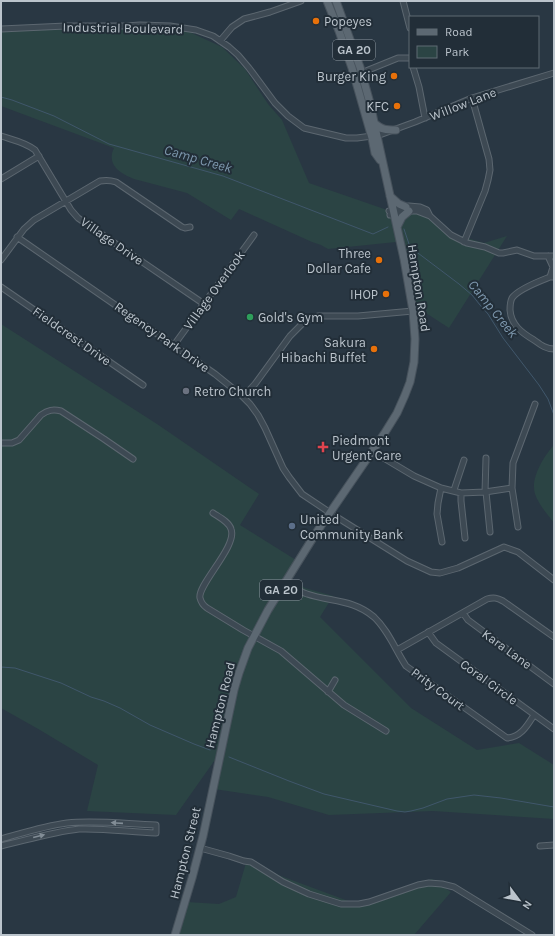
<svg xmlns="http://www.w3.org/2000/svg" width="555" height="936" font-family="Karla,sans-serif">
<rect width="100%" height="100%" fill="#293743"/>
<path fill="#2b4444" d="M147,24L183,29L222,47L245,69L268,104L282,120L309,183L390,211L423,206L450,233L484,243L507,236L449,328L409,302L396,242L328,249L321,245L312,242L239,209L231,220L187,193L138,180C124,176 105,166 114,148L1,106V32L28,30Z
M1,324L157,424L259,494L240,525L296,560L286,576L305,588L333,596L320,617L411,708L477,750L519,743L554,765V819L433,811L329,815L268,797L214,789L217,757L176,815L87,811L98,765L40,730L1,708Z
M554,445V523C547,514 539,505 535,494C530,478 544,456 554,445Z
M246,863L359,905L432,879L451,892L414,935H174L187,902L219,904L236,897Z"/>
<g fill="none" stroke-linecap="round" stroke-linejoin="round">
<path stroke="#40576b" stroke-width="1" d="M1,97L12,100L54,116L109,144L223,176L373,234L388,227
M404,229L410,247L459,284L472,295L480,305L488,314L503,338L539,385L548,399L554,415
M1,667L15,668L61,683L91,697L104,701L120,708L150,725L194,744L210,750
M229,757L289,781L324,794L397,811L405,812L411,811L423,808L447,799L474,795L501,798L554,807"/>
<defs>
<path id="minor" d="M403,1L410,28
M1,29L66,26H126L140,25L170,26L196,30L213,36L229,47L238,55L249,68L275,103L288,116L304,128L346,138H357L372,136
M220,41L232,27L244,19L270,12L301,1
M413,67L419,87L425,118
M361,73L398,58H410
M1,136C13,140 25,142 35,150L71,210L78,218L204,304
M374,137L415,122L472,98L554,73
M1,179L39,156
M389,211L409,206L420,207L427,210L430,216L451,235L467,243L485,247L499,253H503L517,250L534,256H554
M390,215L412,211H417L430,216
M17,237L215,374L241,395L250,404L258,415L265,428L283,468L289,477L302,494L335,516L407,561L431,572L440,573L458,568L504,547L518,552L554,580
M464,242L485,191L488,180L490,170L489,159L472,98
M548,256L553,267L550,277
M1,260L24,229L34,220L100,181C106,180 110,180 116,182L182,227L185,228L190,227
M554,277H550C540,281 518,289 512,298C510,302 510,306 510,310C511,325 522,333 534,340C541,345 546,349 554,349
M1,287L143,385
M174,345L254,235
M243,397L255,384L290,336L304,322L308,320L318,316H358L413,311
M1,443H12L19,440L41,415C48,410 53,409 61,411L104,439L133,459
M372,451L414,476L441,488L461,493L485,492L512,488
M441,488L438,503L437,514L442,542
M454,490L464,460
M485,492L486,458
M486,492L490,532
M461,493V501L465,538
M213,513C219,517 229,522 231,529C238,546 197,585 200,598C201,602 204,606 207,608L243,630L281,651L344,705L386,731
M518,527L512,488L513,463L535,404
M286,582C292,586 300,592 307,594C331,602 353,599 374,617C388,630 395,649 406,666L507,738C521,737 527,726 534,715
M463,613L468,620L554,684
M428,632L436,643L554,729
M397,650L487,599C494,597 497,598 503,601L554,637
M328,692L335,680
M1,839C23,833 44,826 67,823C96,820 126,824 156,825V833C130,832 104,828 79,829C52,832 27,840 1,846
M540,846L554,845
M200,848L229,856L244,861L251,862L283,882L309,894L341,904H359L369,902L418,885L429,883L442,884L454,887L532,935"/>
<path id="major" d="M327,1L339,31L352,68L372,138L375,153L380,160
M374,123C382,130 386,130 396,130
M390,196L399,204L406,207
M397,227L402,217L409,211
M175,935L192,878L203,836L234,690L239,673L248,648L268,610L316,533L384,434L397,413L405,395L410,382L414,362L415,339L413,311L404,259L377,136L370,103L360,67L336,1"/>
</defs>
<use href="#minor" stroke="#5c6770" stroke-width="7"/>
<use href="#major" stroke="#47525c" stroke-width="9"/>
<use href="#minor" stroke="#3d4953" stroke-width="5"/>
<use href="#major" stroke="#5c6872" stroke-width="7"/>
</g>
<defs><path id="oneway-solid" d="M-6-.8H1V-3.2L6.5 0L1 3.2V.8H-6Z"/></defs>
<g fill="#828d96">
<use href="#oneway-solid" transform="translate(117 823) rotate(-176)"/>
<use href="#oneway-solid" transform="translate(39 836) rotate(-14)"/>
</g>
<g fill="#e8710a" stroke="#222e38" stroke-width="1.5">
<circle cx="316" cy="21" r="4"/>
<circle cx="394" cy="76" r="4"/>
<circle cx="397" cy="106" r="4"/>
<circle cx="379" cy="260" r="4"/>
<circle cx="386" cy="294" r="4"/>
<circle cx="374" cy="349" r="4"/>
</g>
<circle fill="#2e9e5b" stroke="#222e38" stroke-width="1.5" cx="250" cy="317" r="4"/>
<circle fill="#6b7280" stroke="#222e38" stroke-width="1.5" cx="186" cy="391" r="4"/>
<path fill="#e0444e" stroke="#222e38" stroke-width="1.5" d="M321 441h4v4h4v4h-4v4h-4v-4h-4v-4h4z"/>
<circle fill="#5c6f8a" stroke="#222e38" stroke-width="1.5" cx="292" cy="526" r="4"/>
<g text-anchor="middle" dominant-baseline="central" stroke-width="4" stroke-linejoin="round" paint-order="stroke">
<g fill="#222e38" stroke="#8d97a0" stroke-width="1">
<rect x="333" y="40" width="42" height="20" rx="3"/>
<rect x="260" y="580" width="42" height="20" rx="3"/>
</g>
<g font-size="12" font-weight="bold" fill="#bbc4cc">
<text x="354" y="50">GA 20</text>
<text x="281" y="590">GA 20</text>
</g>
<g font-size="13" fill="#bbc4cc" stroke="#222e38" text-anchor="start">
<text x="324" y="21">Popeyes</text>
<text x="386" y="76" text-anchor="end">Burger King</text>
<text x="389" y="106" text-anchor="end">KFC</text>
<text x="371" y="253" text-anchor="end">Three<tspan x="371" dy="15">Dollar Cafe</tspan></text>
<text x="378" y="294" text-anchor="end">IHOP</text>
<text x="258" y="317">Gold's Gym</text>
<text x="366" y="342" text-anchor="end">Sakura<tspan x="366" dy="15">Hibachi Buffet</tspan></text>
<text x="194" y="391">Retro Church</text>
<text x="332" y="440">Piedmont<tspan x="332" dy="15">Urgent Care</tspan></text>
<text x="300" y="519">United<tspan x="300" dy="15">Community Bank</tspan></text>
</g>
<g font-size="13" fill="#bbc4cc" stroke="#222e38">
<text transform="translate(123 28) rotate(1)">Industrial Boulevard</text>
<text transform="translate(463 104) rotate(-21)">Willow Lane</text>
<text transform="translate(112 241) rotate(35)">Village Drive</text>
<text transform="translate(419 288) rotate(81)">Hampton Road</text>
<text transform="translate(214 290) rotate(-54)">Village Overlook</text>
<text transform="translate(72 336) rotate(35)">Fieldcrest Drive</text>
<text transform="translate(162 337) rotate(35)">Regency Park Drive</text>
<text transform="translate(507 649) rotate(36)">Kara Lane</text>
<text transform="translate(489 682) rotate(36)">Coral Circle</text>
<text transform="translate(438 689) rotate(36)">Prity Court</text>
<text transform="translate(220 705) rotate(-76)">Hampton Road</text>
<text transform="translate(185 853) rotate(-76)">Hampton Street</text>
</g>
<g font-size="14" font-style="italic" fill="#7d97ad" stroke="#222e38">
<text transform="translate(198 159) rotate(16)">Camp Creek</text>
<text transform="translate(493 309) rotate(51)">Camp Creek</text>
</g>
</g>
<rect width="555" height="936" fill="none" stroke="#bbc4cc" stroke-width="4"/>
<rect x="409" y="16" width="130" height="52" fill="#222e38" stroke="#5f6a73"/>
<rect x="417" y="29" width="20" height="6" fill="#5c6872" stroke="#5f6a73"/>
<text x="445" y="36" font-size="12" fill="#bbc4cc">Road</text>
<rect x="417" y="46" width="20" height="12" fill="#2b4444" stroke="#5f6a73"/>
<text x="445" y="56" font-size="12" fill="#bbc4cc">Park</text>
<g transform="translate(519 900) rotate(122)" stroke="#222e38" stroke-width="3" paint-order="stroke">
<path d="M0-3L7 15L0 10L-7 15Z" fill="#bbc4cc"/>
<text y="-6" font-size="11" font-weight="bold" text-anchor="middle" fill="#bbc4cc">N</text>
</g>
</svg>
